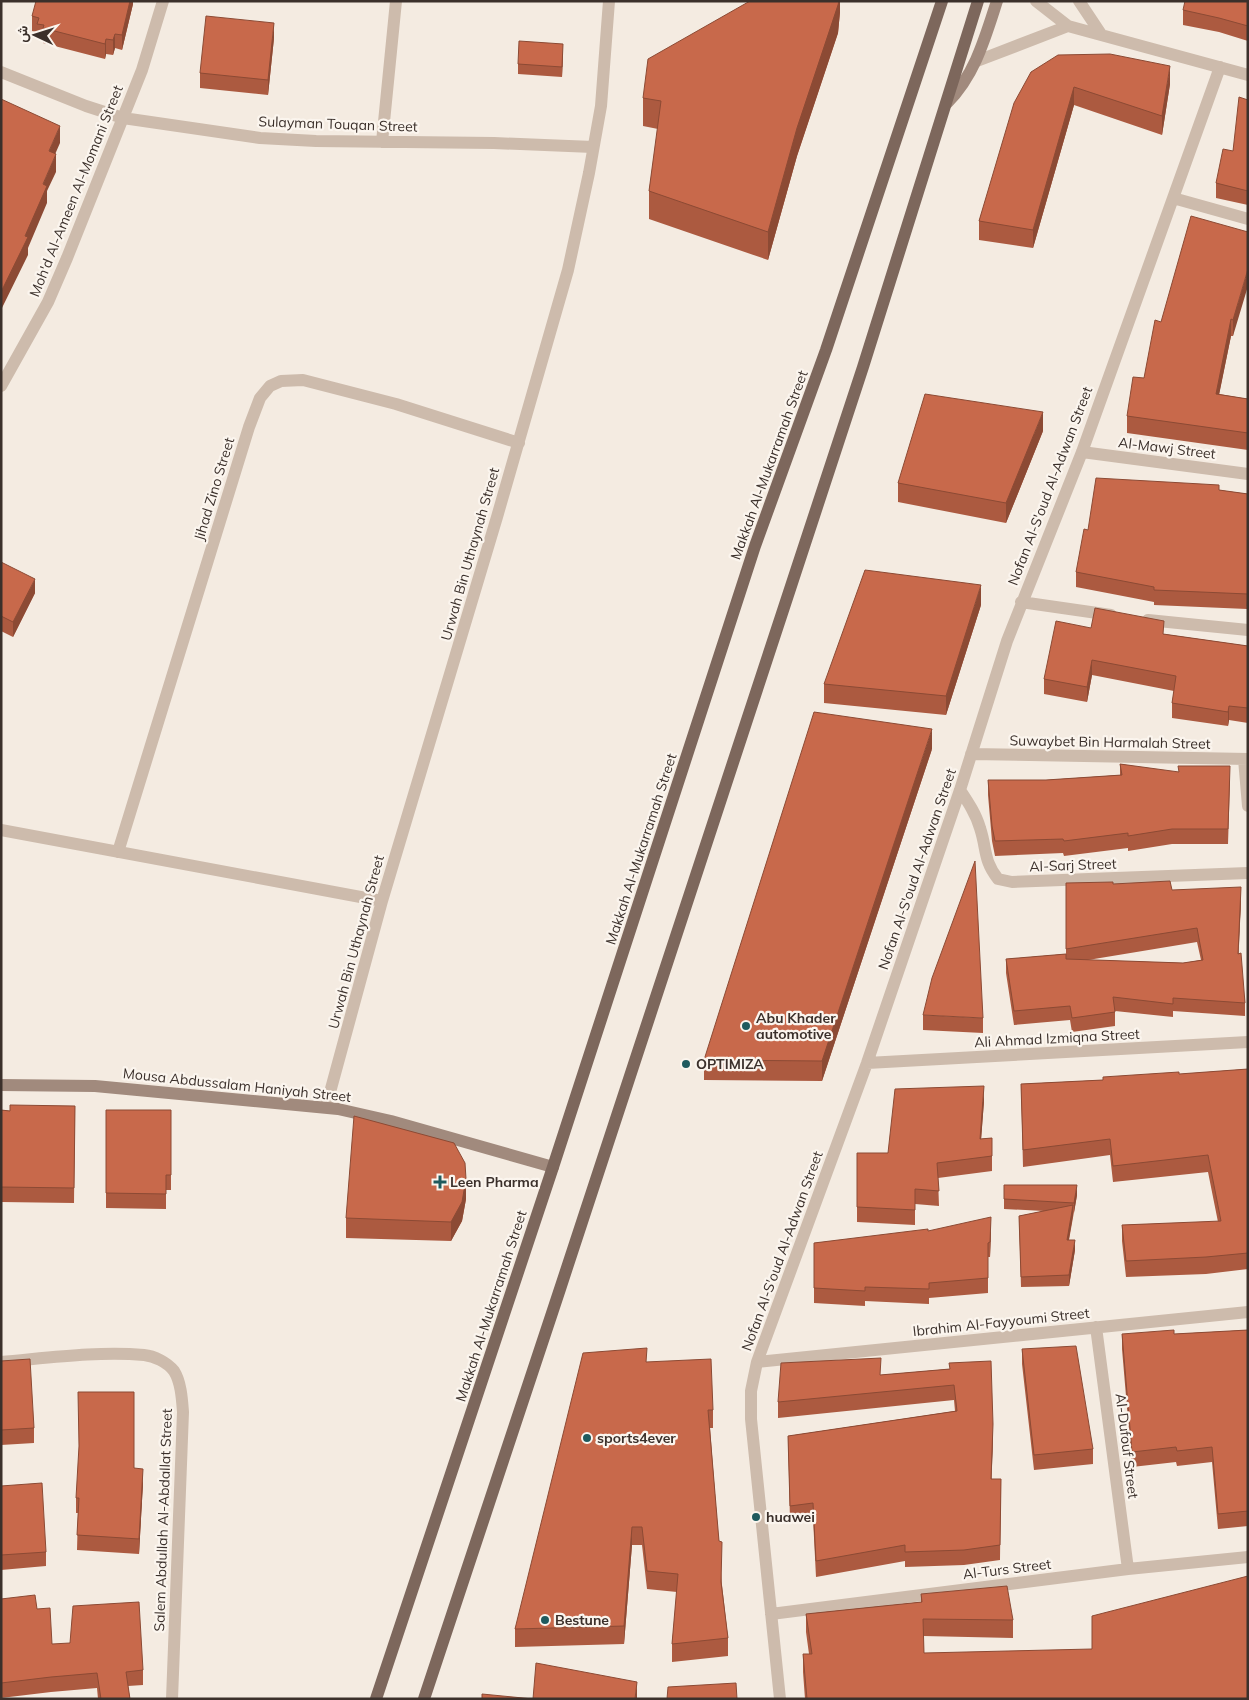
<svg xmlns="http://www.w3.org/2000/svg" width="1249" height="1700" font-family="Mulish,Vazirmatn,sans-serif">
<rect width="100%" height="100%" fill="#f4ebe1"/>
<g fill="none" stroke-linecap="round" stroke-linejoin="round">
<path stroke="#cdbbac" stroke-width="12" d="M1036,1L1068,26L1248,75
M1079,1L1101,34
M977,61L1068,26
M1,72L86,106L123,118L260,138L316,141L494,143L593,147
M382,142L396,1
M1173,198L1248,219
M1,386L48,302L67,258L142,70L163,1
M1082,452L1248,474
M1021,602L1111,615
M1148,620L1248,630
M971,754L1248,759
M1244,759L1248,806
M960,790C968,802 976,814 980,828C987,849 983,860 998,879L1012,882L1248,873
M1,830L382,901
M118,852L249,427L260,398L270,386L281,381L303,380L396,404L519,443
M867,1063L1248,1042
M326,1107L382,901L497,517L568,270L589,173L601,106L609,1
M1096,1327L1128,1569
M1,1362C48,1358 97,1351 144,1355C154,1356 167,1362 174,1371C181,1382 182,1399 183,1412L172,1699
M757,1362L1248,1312
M771,1614L1128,1569L1248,1557
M780,1699L751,1419V1391L757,1362L867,1063L960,790L1007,641L1082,452L1220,67"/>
<path stroke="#a18a7d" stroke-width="12" d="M947,103C975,75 985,38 997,1
M1,1085L95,1086L338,1109L391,1121L553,1167"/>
<path stroke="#7d675c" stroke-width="12" d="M376,1699L553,1167L755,546L826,350L942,1
M424,1699L560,1289L863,367L978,1"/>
</g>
<path fill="#ac5a40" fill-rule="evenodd" d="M133,1V4L122,50L115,48L113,55L106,54L105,59L43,43V40L37,38V32L32,31V16Z
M840,1V12L838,33L797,156L768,260L649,219V191L658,129L643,126V98Z
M1248,1V41L1219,32L1183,25V10Z
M274,38L268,95L200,88V73Z
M563,54L562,77L518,74V64Z
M1031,72L1170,84L1162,135L1074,105L1033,248L979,240V221Z
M1248,100V205L1216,198V183L1233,151Z
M1248,232L1233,336H1231L1219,394L1248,399V450L1127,433V416L1144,378Z
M1043,431L1006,523L898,502V483Z
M1219,490L1248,494V621H1247V609L1154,605V602L1076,587V572L1088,530Z
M1,562L35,593L13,637L1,631Z
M981,605L946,715L824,703V684Z
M1091,628L1164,634L1248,646V723L1229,720L1228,726L1172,718V703L1174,691L1092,675L1087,702L1044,694V679Z
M932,749L822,1081L704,1080V1060Z
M1120,764L1230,781L1228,844H1172L1128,851V848L1064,856L1063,853L995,856L992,841L988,795V780H1046L1120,775Z
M1066,883L1113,884L1172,890L1241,901L1238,954L1245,1003V1016L1173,1011V1017L1115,1011V1026L1072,1032L1070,1020L1014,1025L1006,973V959L1066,954ZM1197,942L1201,960L1183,963L1088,960Z
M923,1015L983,1018V1033L923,1030Z
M1248,1069V1269L1206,1274L1126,1277L1122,1241V1225L1218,1222L1208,1172L1113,1182L1110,1155L1023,1167L1021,1084L1103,1080Z
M984,1101L981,1139L992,1138V1171L938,1178L939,1206L915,1204V1225L857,1222V1153H888Z
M75,1106L74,1203L1,1202V1110L10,1111Z
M106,1110H171V1190H166V1209L106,1208Z
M1004,1185L1077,1195L1069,1240L1075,1250L1069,1286L1021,1287L1019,1216L1044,1211L1004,1209Z
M466,1199L462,1221L451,1241L346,1238V1218Z
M928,1231L991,1232L990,1257H988V1293L929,1298V1304L865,1301V1306L814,1303V1243Z
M1248,1330V1526L1218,1529L1212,1462L1177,1466L1176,1462L1132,1467L1122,1349V1334H1174Z
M1022,1349L1093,1449V1464L1034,1470L1022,1364Z
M1,1361L34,1428V1443L1,1445Z
M647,1362L713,1410V1428H710L722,1585L728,1638V1656L672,1662V1644L677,1592L647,1589L642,1545H632L624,1644L515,1647V1629Z
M949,1369L993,1439L991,1479H1001L1000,1560L964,1565L905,1567V1561L816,1577L813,1518L790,1521L788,1436L955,1411L954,1400L778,1418V1402L881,1375Z
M134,1468L143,1483L139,1554L77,1550L78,1513H76V1498Z
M1,1486L46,1552V1566L1,1570Z
M921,1594L1013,1620V1638L923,1636L924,1653L1248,1699H805L803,1672V1654H809L806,1632V1614L921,1602Z
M1,1599L37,1609L52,1644L143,1670V1685L128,1686L130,1699H98L97,1688L51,1692L1,1698Z"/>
<path fill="#8c4a34" d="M130,1H133V4L122,50V35Z
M839,1H840V12L838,33L797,156L768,260V232L797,128Z
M274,23V38L268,95V80Z
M115,34V48L113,55V40Z
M106,39V54L105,59V44Z
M563,44V54L562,77V67Z
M1170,66V84L1162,135V116Z
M1074,87V105L1033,248V230Z
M60,126V143L49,168V151Z
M56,154V172L47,191V203L28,248V255L1,310V292L25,236L43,184Z
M1248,269V286L1233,336V320Z
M1231,319V336L1216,410V394Z
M1043,412V431L1006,523V503Z
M35,579V593L13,637V622Z
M981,585V605L946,715V696Z
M1092,660V675L1087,702V687Z
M1229,706V720L1228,726V712Z
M932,729V749L822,1081V1061Z
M1241,887V901L1238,968V954Z
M984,1086V1101L980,1154V1139Z
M466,1179V1199L462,1221L451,1241V1222Z
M1077,1185V1195L1074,1213V1203Z
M1073,1205V1215L1067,1250V1240Z
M991,1217V1232L990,1257V1242Z
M1075,1240V1250L1069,1286V1275Z
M993,1424V1439L991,1495V1479Z
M143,1469V1483L139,1554V1539Z
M632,1527V1545L624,1644V1626Z
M637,1682V1699H635Z"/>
<path fill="#c8694b" stroke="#8c4a34" d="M36,1H130L122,35L115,34L113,40L106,39L105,44L43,28L44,25L37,24L39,18L32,16Z
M750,1H839L838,5L797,128L768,232L649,191L661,101L643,98L648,59Z
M1185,1H1248V26L1219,18L1183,10Z
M206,16L274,23L268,80L200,73Z
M519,41L563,44L562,67L518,64Z
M1110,54L1170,66L1162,116L1074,87L1033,230L979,221L1014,103L1031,72L1058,55Z
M1239,97L1248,100V191L1216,183L1223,149L1233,151Z
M1,99L60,126L49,151L56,154L43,184L47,186L25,236L28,237L1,292Z
M1191,216L1248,232V269L1233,320L1231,319L1216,394L1248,399V433L1127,416L1133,377L1144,378L1155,320L1161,322Z
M925,394L1043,412L1006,503L898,483Z
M1096,478L1219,485V490L1248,494V606H1247L1248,594L1154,590V587L1076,572L1084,529L1088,530Z
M1,562L35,579L13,622L1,616Z
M865,570L981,585L946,696L824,684Z
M1095,608L1164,621L1163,634L1248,646V708L1229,706L1228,712L1172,703L1176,676L1092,660L1087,687L1044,679L1056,621L1091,628Z
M814,712L932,729L822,1061L704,1060Z
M1120,764L1179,772L1178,766H1230L1228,829H1172L1128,836V833L1064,841L1063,839L995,841L992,826L988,780H1046L1122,775Z
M975,861L983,1018L923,1015L932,978Z
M1170,881L1172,890L1241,887L1238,954L1241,953L1245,1003L1173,998V1004L1113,997L1115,1012L1072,1018L1070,1006L1014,1011L1006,959L1066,954V959L1183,963L1203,960L1197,928L1066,949V883L1113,882V884Z
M1248,1069V1253L1206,1257L1126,1261L1122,1225L1221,1221L1208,1155L1113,1166L1110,1139L1023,1150L1021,1084L1103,1080V1077L1179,1072V1074Z
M984,1086L980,1139L992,1138V1156L937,1163L939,1191L915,1189V1210L857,1207V1153H888L895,1089Z
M10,1105L75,1106L74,1188L1,1187V1110L10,1111Z
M106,1110H171V1175H166V1194L106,1193Z
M354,1116L454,1143L465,1163L466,1179L462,1202L451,1222L346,1218Z
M1004,1185H1077L1074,1203L1004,1199Z
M1073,1205L1067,1240H1075L1069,1275L1021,1277L1019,1216Z
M991,1217L990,1242L988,1243V1278L929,1283V1289L865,1287V1291L814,1288V1243L928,1229V1231Z
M1174,1330V1334L1248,1330V1511L1218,1514L1212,1447L1177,1451L1176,1447L1132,1452L1122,1334Z
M1076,1346L1093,1449L1034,1455L1022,1349Z
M647,1348L646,1362L711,1359L713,1410H708L719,1541L722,1542L721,1582L728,1638L672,1644L678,1574L647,1571L642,1527H632L624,1626L515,1629L583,1353Z
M881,1358L880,1375L950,1369L949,1363L991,1361L993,1424L991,1479H1001L1000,1545L964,1550L905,1552V1545L816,1561L813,1503L790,1506L788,1436L957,1411L954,1385L778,1402L781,1363Z
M30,1359L34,1428L1,1430V1361Z
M78,1392H134V1468L143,1469L139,1539L77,1535L79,1498H76L79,1446Z
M42,1483L46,1552L1,1555V1486Z
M1248,1576V1699H807L803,1654H812L806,1614L922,1602L921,1594L1007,1586L1013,1620L923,1619L924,1653L1092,1649V1616Z
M35,1595L37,1609L50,1608L52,1644L70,1643L73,1606L139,1602L143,1670L126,1672L130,1699H101L97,1673L51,1677L1,1683V1599Z
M536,1663L637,1682L635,1699H482V1694L533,1699Z
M736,1683L737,1699H667L668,1687Z"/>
<g fill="#1f5a5e" stroke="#fbf5ee" stroke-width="2">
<circle cx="746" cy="1026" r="5"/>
<circle cx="686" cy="1064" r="5"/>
<path d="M437.5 1174.5h5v5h5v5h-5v5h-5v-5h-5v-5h5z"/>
<circle cx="587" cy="1438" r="5"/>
<circle cx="756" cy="1517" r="5"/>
<circle cx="545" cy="1620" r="5"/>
</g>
<g text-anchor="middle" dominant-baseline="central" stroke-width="4.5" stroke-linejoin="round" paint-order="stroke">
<g font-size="14" fill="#3b302b" stroke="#fbf5ee">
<text transform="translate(338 124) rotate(2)">Sulayman Touqan Street</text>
<text transform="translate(76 191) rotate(-68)">Moh'd Al-Ameen Al-Momani Street</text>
<text transform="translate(1167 448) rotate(7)">Al-Mawj Street</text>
<text transform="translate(769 465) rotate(-70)">Makkah Al-Mukarramah Street</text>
<text transform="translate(1050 486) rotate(-69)">Nofan Al-S'oud Al-Adwan Street</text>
<text transform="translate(214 489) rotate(-73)">Jihad Zino Street</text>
<text transform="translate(470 554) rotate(-74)">Urwah Bin Uthaynah Street</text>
<text transform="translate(1110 742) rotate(1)">Suwaybet Bin Harmalah Street</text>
<text transform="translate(641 849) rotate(-72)">Makkah Al-Mukarramah Street</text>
<text transform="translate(1073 865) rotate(-2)">Al-Sarj Street</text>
<text transform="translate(917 869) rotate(-71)">Nofan Al-S'oud Al-Adwan Street</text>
<text transform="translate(356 942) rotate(-75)">Urwah Bin Uthaynah Street</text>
<text transform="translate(1057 1038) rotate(-3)">Ali Ahmad Izmiqna Street</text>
<text transform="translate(237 1085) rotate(6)">Mousa Abdussalam Haniyah Street</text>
<text transform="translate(782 1251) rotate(-70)">Nofan Al-S'oud Al-Adwan Street</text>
<text transform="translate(491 1306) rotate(-72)">Makkah Al-Mukarramah Street</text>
<text transform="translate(1001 1322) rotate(-6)">Ibrahim Al-Fayyoumi Street</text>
<text transform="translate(1127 1446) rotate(83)">Al-Dufouf Street</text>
<text transform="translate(163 1520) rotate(-88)">Salem Abdullah Al-Abdallat Street</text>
<text transform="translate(1007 1569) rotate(-7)">Al-Turs Street</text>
</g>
<g font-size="14" font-weight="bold" fill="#3b302b" stroke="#fbf5ee" text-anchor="start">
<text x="756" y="1018">Abu Khader<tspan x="756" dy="16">automotive</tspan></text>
<text x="696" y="1064">OPTIMIZA</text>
<text x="450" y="1182">Leen Pharma</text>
<text x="597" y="1438">sports4ever</text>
<text x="766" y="1517">huawei</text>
<text x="555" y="1620">Bestune</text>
</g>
</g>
<rect width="1249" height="1700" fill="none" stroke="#3b302b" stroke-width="5"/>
<g transform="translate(35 35) rotate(274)" stroke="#fbf5ee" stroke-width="4" paint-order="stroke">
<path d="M0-4L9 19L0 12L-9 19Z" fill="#3b302b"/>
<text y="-8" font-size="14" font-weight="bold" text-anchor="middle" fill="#3b302b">ش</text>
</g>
</svg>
